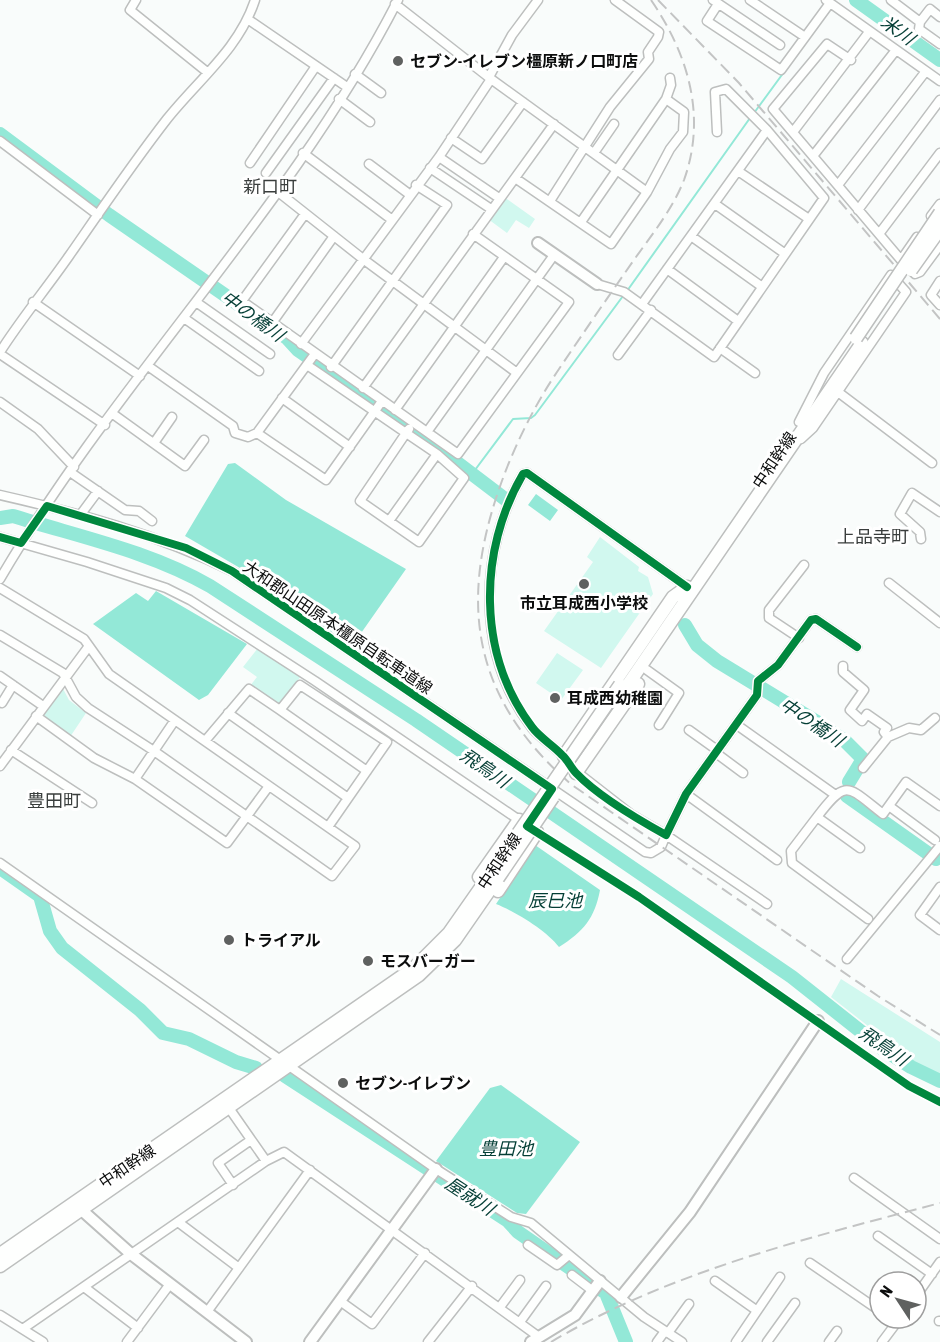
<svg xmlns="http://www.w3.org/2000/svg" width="940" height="1342" font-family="'Asap Condensed','Noto Sans JP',sans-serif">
<rect width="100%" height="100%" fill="#f9fcfb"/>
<path fill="#d1f8ef" d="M504,197L535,219L529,228L516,220L507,233L488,219Z
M600,537L639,567L638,571L648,577L653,594L601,668L544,631L593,562L587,557Z
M258,648L301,676L281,703H276L250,686L257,677L243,667Z
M557,653L583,670L561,700L536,683Z
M61,685L69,700L86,713L70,737L39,716Z
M841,979L940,1042V1076L914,1062L831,997Z"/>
<path fill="#93e8d7" d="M235,463L286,500L406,569L352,646L240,568L185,536L228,464Z
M536,494L558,510L550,521L528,505Z
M0,511L50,524L54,532L13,518L0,521Z
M156,591L247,644L208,695L199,700L93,624L136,593L148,601Z
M535,845L600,890C595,918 583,932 559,947C546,930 516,912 496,904Z
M501,1085L580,1142L526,1214L517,1213L436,1161L490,1088Z"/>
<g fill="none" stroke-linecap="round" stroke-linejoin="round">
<path stroke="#93e8d7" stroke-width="2" d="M754,113L825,16
M627,291L750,118
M472,474L513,419L531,418L535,415L623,296"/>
<path stroke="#93e8d7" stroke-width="14" d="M856,0L940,60
M0,134L109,215L287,338L298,350L422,436L505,499
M0,518L13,516C80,537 149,551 210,586L416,720L792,977L883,1049L911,1067L940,1081
M685,625L697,645L717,661L817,722L845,741L863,759L849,782
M847,796L936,859
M0,868L40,896L50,931L62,948L140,1010L163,1033L189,1039L236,1062L256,1068
M285,1076L508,1221L518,1232L606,1293L626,1342"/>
<defs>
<path id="minor" d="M136,0L130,10L207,72
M713,0L780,45
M750,0L805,37
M826,0L940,81
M891,0L920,22L919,29L940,44
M395,4L491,79L647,192L611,244L515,178
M718,4L707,21L781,70L830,3
M249,20L347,87
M920,22L930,9L940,17
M851,60L827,44L773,109L901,260
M355,74L381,93
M489,77L512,35L538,0
M339,99L370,122
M666,99L671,85L670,78
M717,132L715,92L726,89L767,130
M793,132L869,32
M451,138L482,159L523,102
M0,141L98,215
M303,153L391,219
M594,153L614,124
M813,156L896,50
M439,157L499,198
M250,163L316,66
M369,164L409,194
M430,168L491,209
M738,171L809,219
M266,173L334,78
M838,185L926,71
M277,191L363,259L517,373
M550,201L610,107L649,59L648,52L658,37L659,32L615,0
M715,204L784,253
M858,210L940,100
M305,214L242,301L458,454L569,302L473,234
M931,216L940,204
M581,222L666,99L684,112L683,132L670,149L647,192
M879,234L940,153
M691,236L761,286
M917,237L901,260L915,274L920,272L940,245
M667,269L738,321
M940,281L931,295L940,305
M597,284L624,292L714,357L824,198L767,130L642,304
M33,302L140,376
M196,302L270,354
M184,318L259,371
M272,323L334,236
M301,344L439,157L491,79
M720,348L755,373
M0,352C21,319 46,289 69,256C101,210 132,164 167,119C198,80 239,49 255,0
M0,354L105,425
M314,355L257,433L326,480L382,401
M618,355L651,310
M307,365L406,433L409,429
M148,366L233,426L235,433L248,437L257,433
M331,367L447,205L416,185
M363,388L554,124
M838,392L932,463
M282,398L350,447
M0,402L38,429L74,467
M395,410L504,257
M113,414L185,466L204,440
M799,422L824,373L891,275L906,292L813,428L801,439
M427,432L554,255
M406,433L437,454L464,478L419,542L360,501Z
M154,443L172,417
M70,472L125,510L139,511L152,521
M0,495C79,513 159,535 232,571L645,852L651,853L661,847L666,835L767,904
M81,514L98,491
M389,521L437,454
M0,537L87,562L166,588L190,600L315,681L522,822
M921,539L920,532L900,514L912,493L940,512
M0,579C118,377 291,209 398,0
M889,583L940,623
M0,588L84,639L109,674L355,846L332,876L154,751L88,708L76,697L63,673L0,635
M799,638L769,618V610L804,565
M843,666V672L864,690L850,710L862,721L867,714L887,728L884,732L888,737L863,768
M647,670L679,693L659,725
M0,676L43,706
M2,703L13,685
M280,710L367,771
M228,713L348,798
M36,716L94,758L135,779L227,843L269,786
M737,725L834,794
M689,730L717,750
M888,737L909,728L921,730L935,718
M205,741L249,689L280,710L300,685L387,742L328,827
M11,750L92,803
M716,753L743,773
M566,759C556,747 542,740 532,728C476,655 478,551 523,474L527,473L687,587
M0,766L89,646
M573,769L632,815L666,835L686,794L757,695L758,681L778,665L811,620L816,619L857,647
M135,779L175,720
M686,794L777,860
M889,806L935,840
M817,817L791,851L792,863L868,919
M860,848L817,817C847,778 847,786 883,814L906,782L940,806
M0,863L436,1169L511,1217L531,1223L644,1317L682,1342
M940,887L920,915L940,930
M847,959L940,846
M229,1108L266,1161
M854,1178L940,1239
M233,1185L218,1163L251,1140
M178,1222L239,1268
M878,1236L932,1274
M528,1245L557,1265L569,1255
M810,1263L880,1311
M572,1275L593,1291
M715,1281L756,1310
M84,1287L138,1328
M916,1296L940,1262
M340,1301L372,1324L425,1253
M500,1307L520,1280
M207,1312L310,1170
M0,1315L43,1342
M939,1321H940
M520,1322L546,1286
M24,1328L266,1161L284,1152L539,1337
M668,1333L689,1304
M127,1342L170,1284
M428,1342L472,1286
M657,1342L665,1331
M736,1342L780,1277
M767,1342L795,1303
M829,1342L837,1331
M882,1342L900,1318"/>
<path id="tertiary" d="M538,243L597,284
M76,1205L131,1254L246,1342
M621,1297L690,1212L818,1021
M310,1342L436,1169
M531,1342L575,1315L600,1281"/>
<path id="secondary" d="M625,689L862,343
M564,756L673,597L687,587
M576,773L638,684
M479,877L519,820
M498,891L537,832
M0,1254L414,968L449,933L491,873
M0,1266L419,975L455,940L498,878"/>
</defs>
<use href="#minor" stroke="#bdbfbe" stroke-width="11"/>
<use href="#tertiary" stroke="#bdbfbe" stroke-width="14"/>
<use href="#secondary" stroke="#bdbfbe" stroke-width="15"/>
<use href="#minor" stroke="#fefffe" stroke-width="8"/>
<use href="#tertiary" stroke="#fefffe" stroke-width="10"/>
<use href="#secondary" stroke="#fefffe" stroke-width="12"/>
<path stroke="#c3c4c4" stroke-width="2" stroke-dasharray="12 6" stroke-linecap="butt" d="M651,0C688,54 707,116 684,180C673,208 654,232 636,257C610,294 584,332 559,369C538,400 522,431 508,465C458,591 465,693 572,785L878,996L940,1035
M658,0L739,83L940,319
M551,1342C669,1272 808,1238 940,1203"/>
<defs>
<path id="secondary-bridge" d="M911,270L940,229
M856,338L940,213
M491,873L620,685
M498,878L553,797"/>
</defs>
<use href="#secondary-bridge" stroke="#bdbfbe" stroke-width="15" stroke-linecap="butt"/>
<use href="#secondary-bridge" stroke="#fefffe" stroke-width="12"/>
<defs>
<path id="cycleway" d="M0,537L21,543L47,506L186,548L232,571L552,789L527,826L639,897L909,1086L940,1102
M687,587L527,473L523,474C478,551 477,654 532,727C540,738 553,745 562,755C568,760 571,768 576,773C599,797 637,819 666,835L686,794L757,695L758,681L778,665L811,620L816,619L857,647"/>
</defs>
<use href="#cycleway" stroke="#fff" stroke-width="11"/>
<use href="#cycleway" stroke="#00873e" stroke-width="8"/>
</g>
<g fill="#5f6160" stroke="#fff" stroke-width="2">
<circle cx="398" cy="61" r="6"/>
<circle cx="584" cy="584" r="6"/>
<circle cx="555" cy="698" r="6"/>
<circle cx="229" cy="940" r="6"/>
<circle cx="368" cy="961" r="6"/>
<circle cx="343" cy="1083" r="6"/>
</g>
<g text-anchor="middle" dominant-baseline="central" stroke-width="6" stroke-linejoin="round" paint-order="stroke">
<g font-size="16" font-weight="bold" fill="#0c0d0d" stroke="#fff" text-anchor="start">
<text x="410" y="61">セブン-イレブン橿原新ノ口町店</text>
<text x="584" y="603" text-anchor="middle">市立耳成西小学校</text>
<text x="567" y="698">耳成西幼稚園</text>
<text x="241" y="940">トライアル</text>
<text x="380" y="961">モスバーガー</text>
<text x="355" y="1083">セブン-イレブン</text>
</g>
<g font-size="16" fill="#0c0d0d" stroke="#fff">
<text transform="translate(774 460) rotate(-56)">中和幹線</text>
<text transform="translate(338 627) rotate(34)">大和郡山田原本橿原自転車道線</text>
<text transform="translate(499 861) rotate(-56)">中和幹線</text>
<text transform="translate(127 1166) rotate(-34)">中和幹線</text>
</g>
<g font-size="18" font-style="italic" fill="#043e35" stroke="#fff">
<text transform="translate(898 30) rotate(36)">米川</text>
<text transform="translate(253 316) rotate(36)">中の橋川</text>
<text transform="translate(812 722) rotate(34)">中の橋川</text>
<text transform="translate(485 768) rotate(34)">飛鳥川</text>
<text x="555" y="900">辰巳池</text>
<text transform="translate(884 1046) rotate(34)">飛鳥川</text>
<text x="506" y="1148">豊田池</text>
<text transform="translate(470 1196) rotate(33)">屋就川</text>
</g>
<g font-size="18" fill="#3a3e3d" stroke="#fff">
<text x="270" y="186">新口町</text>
<text x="873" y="536">上品寺町</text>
<text x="54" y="800">豊田町</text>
</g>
</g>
<g transform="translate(898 1300) rotate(306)"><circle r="28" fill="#ffffff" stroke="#9e9e9e" stroke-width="1.5"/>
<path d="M0-4.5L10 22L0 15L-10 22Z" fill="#5f6160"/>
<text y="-9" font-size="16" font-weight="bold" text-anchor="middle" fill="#0c0d0d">N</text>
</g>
</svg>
